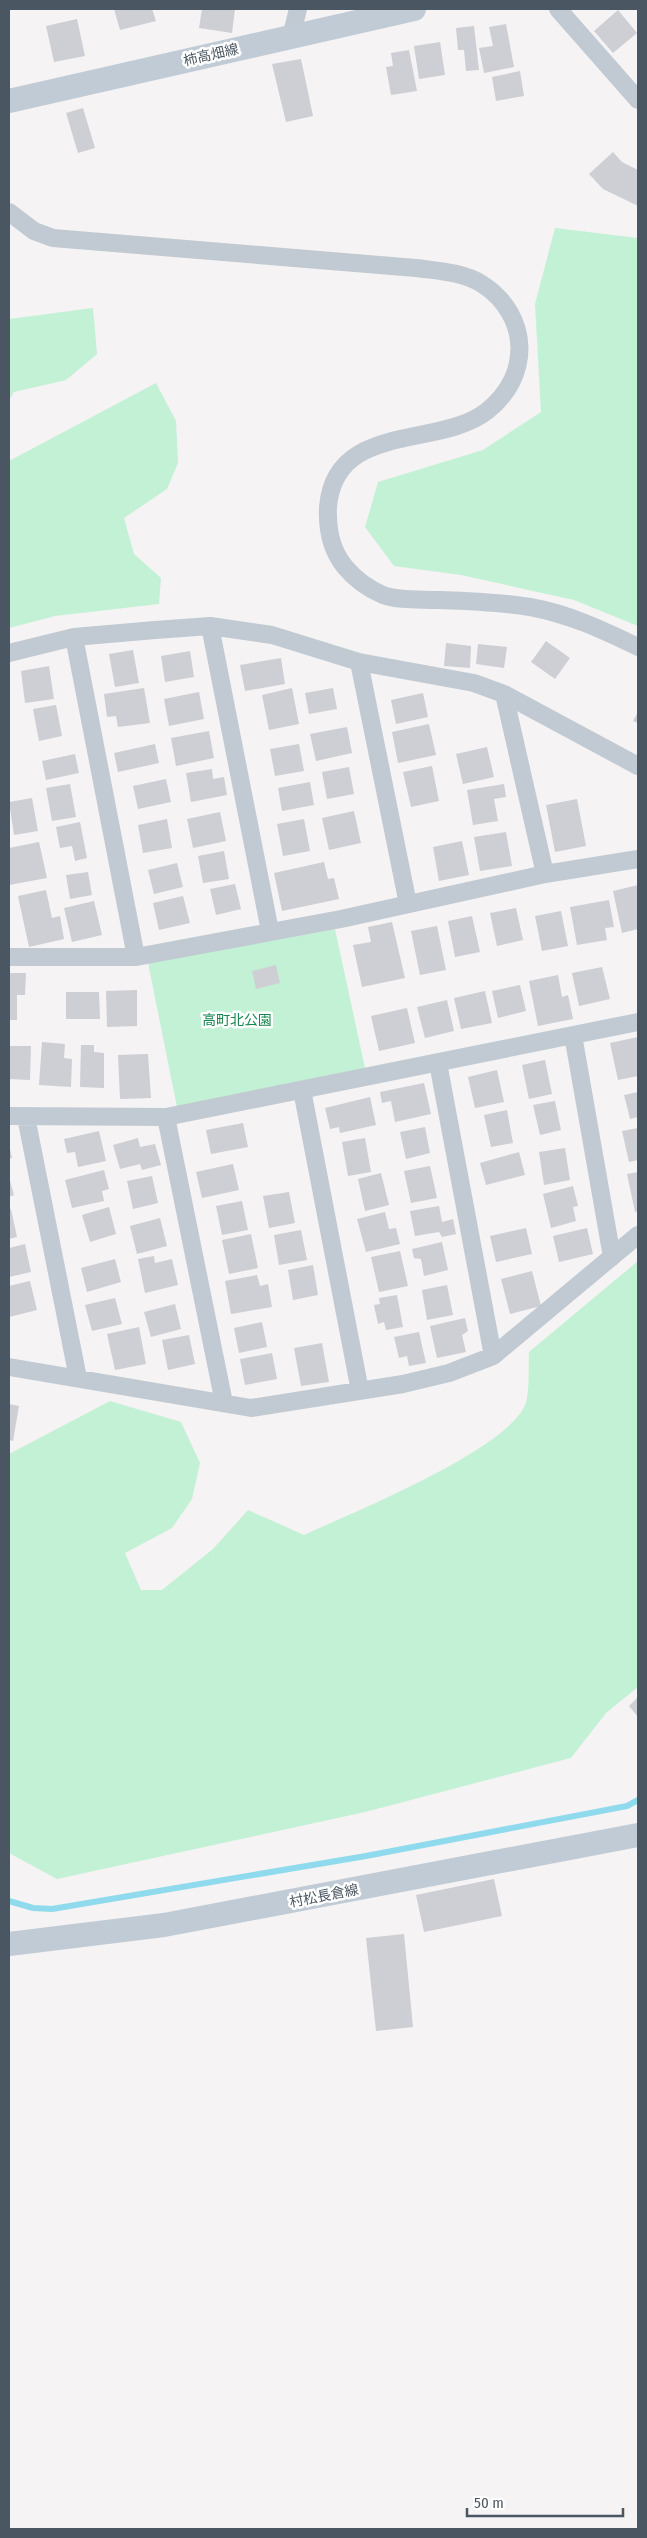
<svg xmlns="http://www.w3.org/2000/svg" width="647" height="2538" font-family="'Fira Sans Condensed','Noto Sans JP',sans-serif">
<rect width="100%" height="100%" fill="#f5f3f3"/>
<path fill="#c3f1d5" d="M555,228L638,238V626L574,600L461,575L394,566L365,527L378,482L483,450L541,412L535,304Z
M93,308L97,354L66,380L14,392L9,400V319Z
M156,383L176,421L178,463L167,489L124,518L134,554L161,578L159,604L55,616L9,628V461Z
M335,929L365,1068L177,1107L148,963Z
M638,1261V1687L606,1713L571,1758L365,1812L57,1879L9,1853V1454L110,1401L181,1422L200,1463L192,1499L172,1528L125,1553L141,1590H162L213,1549L248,1510L304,1535C349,1514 513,1448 526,1402C530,1387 528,1368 529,1352Z"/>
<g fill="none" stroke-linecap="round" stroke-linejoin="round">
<path stroke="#90daee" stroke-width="6" d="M9,1901L33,1908L52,1909L366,1856L627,1806L638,1800"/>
</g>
<path fill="#cdcfd5" d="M114,9H152L156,21L120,30Z
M202,9H235L232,33L199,28Z
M618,10L637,33L613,53L594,31Z
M77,19L85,56L54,62L46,26Z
M506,24L514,67L484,73L479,48L493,46L489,27Z
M474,26L479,70L466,71L464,50H458L456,28Z
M440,42L445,75L419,79L414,46Z
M409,50L417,91L391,95L386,67L393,66L391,53Z
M301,59L313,116L286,122L272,64Z
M520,71L524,96L496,101L492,77Z
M83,108L95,148L78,153L66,113Z
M613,152L622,162L638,170V206L603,189L589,174Z
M546,641L570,658L555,679L531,662Z
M446,643L471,646L470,668L444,666Z
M478,644L507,647L504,668L476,664Z
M133,650L139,683L115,687L109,654Z
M190,651L194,677L165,682L161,656Z
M281,658L285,684L245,691L240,665Z
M49,666L54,699L25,703L21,671Z
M144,688L150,723L118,727L116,716L107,717L104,694Z
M292,688L299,724L269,730L262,695Z
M333,688L337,709L309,714L305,693Z
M199,692L204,719L169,726L164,699Z
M423,693L428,717L396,724L391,700Z
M56,705L62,736L39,741L33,709Z
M638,712V723L633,721Z
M429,724L436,755L398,763L392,732Z
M347,727L352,753L316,761L310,734Z
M209,731L214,758L176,766L171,738Z
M155,744L159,763L118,772L114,753Z
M299,744L304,771L275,776L270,749Z
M487,747L494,777L463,784L456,754Z
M75,754L79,773L46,780L42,761Z
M432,766L439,801L411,807L403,772Z
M349,767L354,794L327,799L322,772Z
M212,769L213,779L224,777L227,795L191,802L186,773Z
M166,779L171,802L138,809L133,786Z
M310,782L314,805L282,811L278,788Z
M70,784L76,817L52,821L46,788Z
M504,784L506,797L494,799L498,821L473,825L467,790Z
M32,798L38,831L14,835L9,802Z
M577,799L586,846L555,852L546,805Z
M354,811L361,843L329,850L322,818Z
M220,812L226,841L193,848L187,819Z
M167,819L172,848L143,853L138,825Z
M304,819L310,851L283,856L277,824Z
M80,822L87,858L75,861L72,846L60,848L56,827Z
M506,832L512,866L480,871L474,837Z
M462,841L469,875L439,881L433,847Z
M39,842L47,878L9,885V848Z
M224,851L229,879L203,883L198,856Z
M324,862L328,879L334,878L339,899L282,911L274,873Z
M177,863L183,887L154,894L148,870Z
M88,872L92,895L70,899L66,875Z
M235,884L241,909L216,915L210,889Z
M638,885V929L622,933L613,891Z
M46,890L52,918L60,916L64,939L29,947L18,896Z
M183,896L190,923L159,930L153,903Z
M609,900L614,927L605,928L607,940L577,945L570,907Z
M94,901L102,935L72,942L64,908Z
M516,908L523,940L497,946L490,913Z
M561,911L568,946L542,951L535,916Z
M472,916L480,952L455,957L448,921Z
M392,922L405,978L362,987L353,945L371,942L368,927Z
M437,926L446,970L420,975L411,931Z
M276,965L280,983L256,989L252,971Z
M602,967L610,999L579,1006L572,973Z
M9,973H26L25,995H17V1020H9Z
M558,975L562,997L568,995L573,1019L538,1026L529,981Z
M520,985L526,1011L498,1018L492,991Z
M137,990V1026L107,1027L106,991Z
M485,991L492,1023L461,1029L454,998Z
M66,992H99L100,1019H66Z
M447,1000L454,1031L425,1038L417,1007Z
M407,1008L415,1043L379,1051L371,1016Z
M638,1037V1076L618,1080L610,1043Z
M42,1042L65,1044L64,1058L72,1059L71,1087L39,1085Z
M81,1045H94V1052L104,1053V1088L80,1087Z
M9,1046H31L30,1080L9,1079Z
M148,1054L151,1098L120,1099L118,1055Z
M545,1060L552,1094L529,1099L522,1065Z
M497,1070L504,1102L475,1108L468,1077Z
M424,1083L431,1114L395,1122L391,1101L382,1103L380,1092Z
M638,1092V1117L630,1119L624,1095Z
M370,1097L376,1125L340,1133L339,1127L330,1129L325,1108Z
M555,1101L561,1130L540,1135L533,1105Z
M507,1110L513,1143L491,1147L484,1115Z
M243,1123L248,1147L211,1154L206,1130Z
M425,1127L430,1153L406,1159L400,1132Z
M638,1128V1160L629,1162L622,1131Z
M99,1131L106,1161L78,1167L75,1152L67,1153L64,1139Z
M138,1138L140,1147L155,1144L161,1165L142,1170L140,1164L120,1169L113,1145Z
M365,1138L371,1172L348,1176L342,1142Z
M9,1145L12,1158L9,1159Z
M565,1148L570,1180L544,1185L539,1152Z
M519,1152L525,1175L486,1185L480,1163Z
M233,1164L239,1190L202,1198L196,1172Z
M430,1166L437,1198L411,1203L404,1171Z
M104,1170L109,1189L102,1191L104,1201L72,1208L65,1180Z
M638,1172V1211L635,1212L627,1174Z
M381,1173L389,1205L365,1211L358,1179Z
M152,1176L158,1203L133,1209L127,1181Z
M9,1177L14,1195L9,1197Z
M573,1186L578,1206L573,1207L576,1221L551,1228L543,1194Z
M289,1192L295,1223L269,1228L263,1196Z
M242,1201L248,1230L222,1235L216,1206Z
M439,1206L442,1222L453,1219L456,1234L442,1237L439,1232L415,1236L410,1211Z
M109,1207L116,1234L90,1242L82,1215Z
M11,1209L17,1237L9,1239V1210Z
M385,1212L389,1229L396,1228L400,1244L366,1252L357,1219Z
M160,1218L167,1246L137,1254L130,1226Z
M526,1228L532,1254L496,1262L490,1236Z
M587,1228L593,1254L559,1262L553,1236Z
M301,1230L307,1260L279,1265L274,1235Z
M251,1234L258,1268L229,1274L222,1240Z
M442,1242L448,1270L424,1276L421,1259L414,1258L412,1249Z
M25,1244L31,1272L9,1277V1248Z
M400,1251L408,1286L379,1292L371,1257Z
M154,1256L155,1263L172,1259L178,1285L145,1293L138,1259Z
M115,1259L121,1282L87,1292L81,1268Z
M313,1265L318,1295L293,1300L288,1270Z
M532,1271L541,1306L510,1314L501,1279Z
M257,1275L260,1286L268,1284L272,1307L231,1314L225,1281Z
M30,1281L37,1310L9,1317V1286Z
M447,1285L453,1315L427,1320L422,1290Z
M397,1295L403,1327L386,1330L384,1322L378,1324L374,1305L380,1304L379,1298Z
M115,1298L122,1324L92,1331L85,1305Z
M175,1304L181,1329L151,1337L144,1312Z
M465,1318L468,1331L462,1335L466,1352L437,1358L430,1326Z
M262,1322L267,1347L239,1353L234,1328Z
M139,1327L146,1364L115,1370L107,1334Z
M419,1332L426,1363L409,1366L407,1356L399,1358L394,1337Z
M189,1335L195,1364L168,1370L162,1340Z
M322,1343L329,1382L301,1386L294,1348Z
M272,1353L277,1379L245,1385L240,1359Z
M9,1404L19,1406L13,1441L9,1440Z
M638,1697V1717L629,1706Z
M494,1879L502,1916L424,1932L416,1895Z
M404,1934L413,2027L376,2031L366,1938Z"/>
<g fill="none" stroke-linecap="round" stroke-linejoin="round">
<path stroke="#c1cad2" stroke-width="18" d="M558,9L638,100
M291,37L298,9
M9,212L34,231L53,238L416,268C438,271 463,272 482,284C530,315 532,376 487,411C439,449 335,421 328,507C327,528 331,550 345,567C355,579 369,589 383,595C400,601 420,599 439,600C469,601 500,602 530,607C569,614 603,630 638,647
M210,626L270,931
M74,637L136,957
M9,653L74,637L155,630L210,626L272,635L359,662L474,683L504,694L638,766
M359,662L408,904
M504,694L545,874
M9,957H136L341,919L545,874L638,859
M573,1035L612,1257
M438,1063L493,1356
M302,1090L360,1391
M9,1116L166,1117L638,1022
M26,1117L78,1378
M166,1117L224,1403
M9,1367L251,1408L403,1384L449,1373L493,1356L638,1235"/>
<path stroke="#c1cbd6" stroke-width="24" d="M9,101L414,9
M9,1944L164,1925L638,1835"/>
</g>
<g text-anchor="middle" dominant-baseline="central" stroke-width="5" stroke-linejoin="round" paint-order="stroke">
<g font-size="14" fill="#4a5661" stroke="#fff">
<text transform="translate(211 55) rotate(-13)">柿高畑線</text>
<text transform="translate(324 1896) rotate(-11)">村松長倉線</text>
</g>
<g font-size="14" fill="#17864f" stroke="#fff">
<text x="237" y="1020">高町北公園</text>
</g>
</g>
<rect width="647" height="2538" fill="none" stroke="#4a5661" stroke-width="20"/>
<path d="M467 2508v8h156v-8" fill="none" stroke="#4a5661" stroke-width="2.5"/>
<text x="474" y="2508" font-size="15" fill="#4a5661" stroke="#ffffff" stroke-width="4" paint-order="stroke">50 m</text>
</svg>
